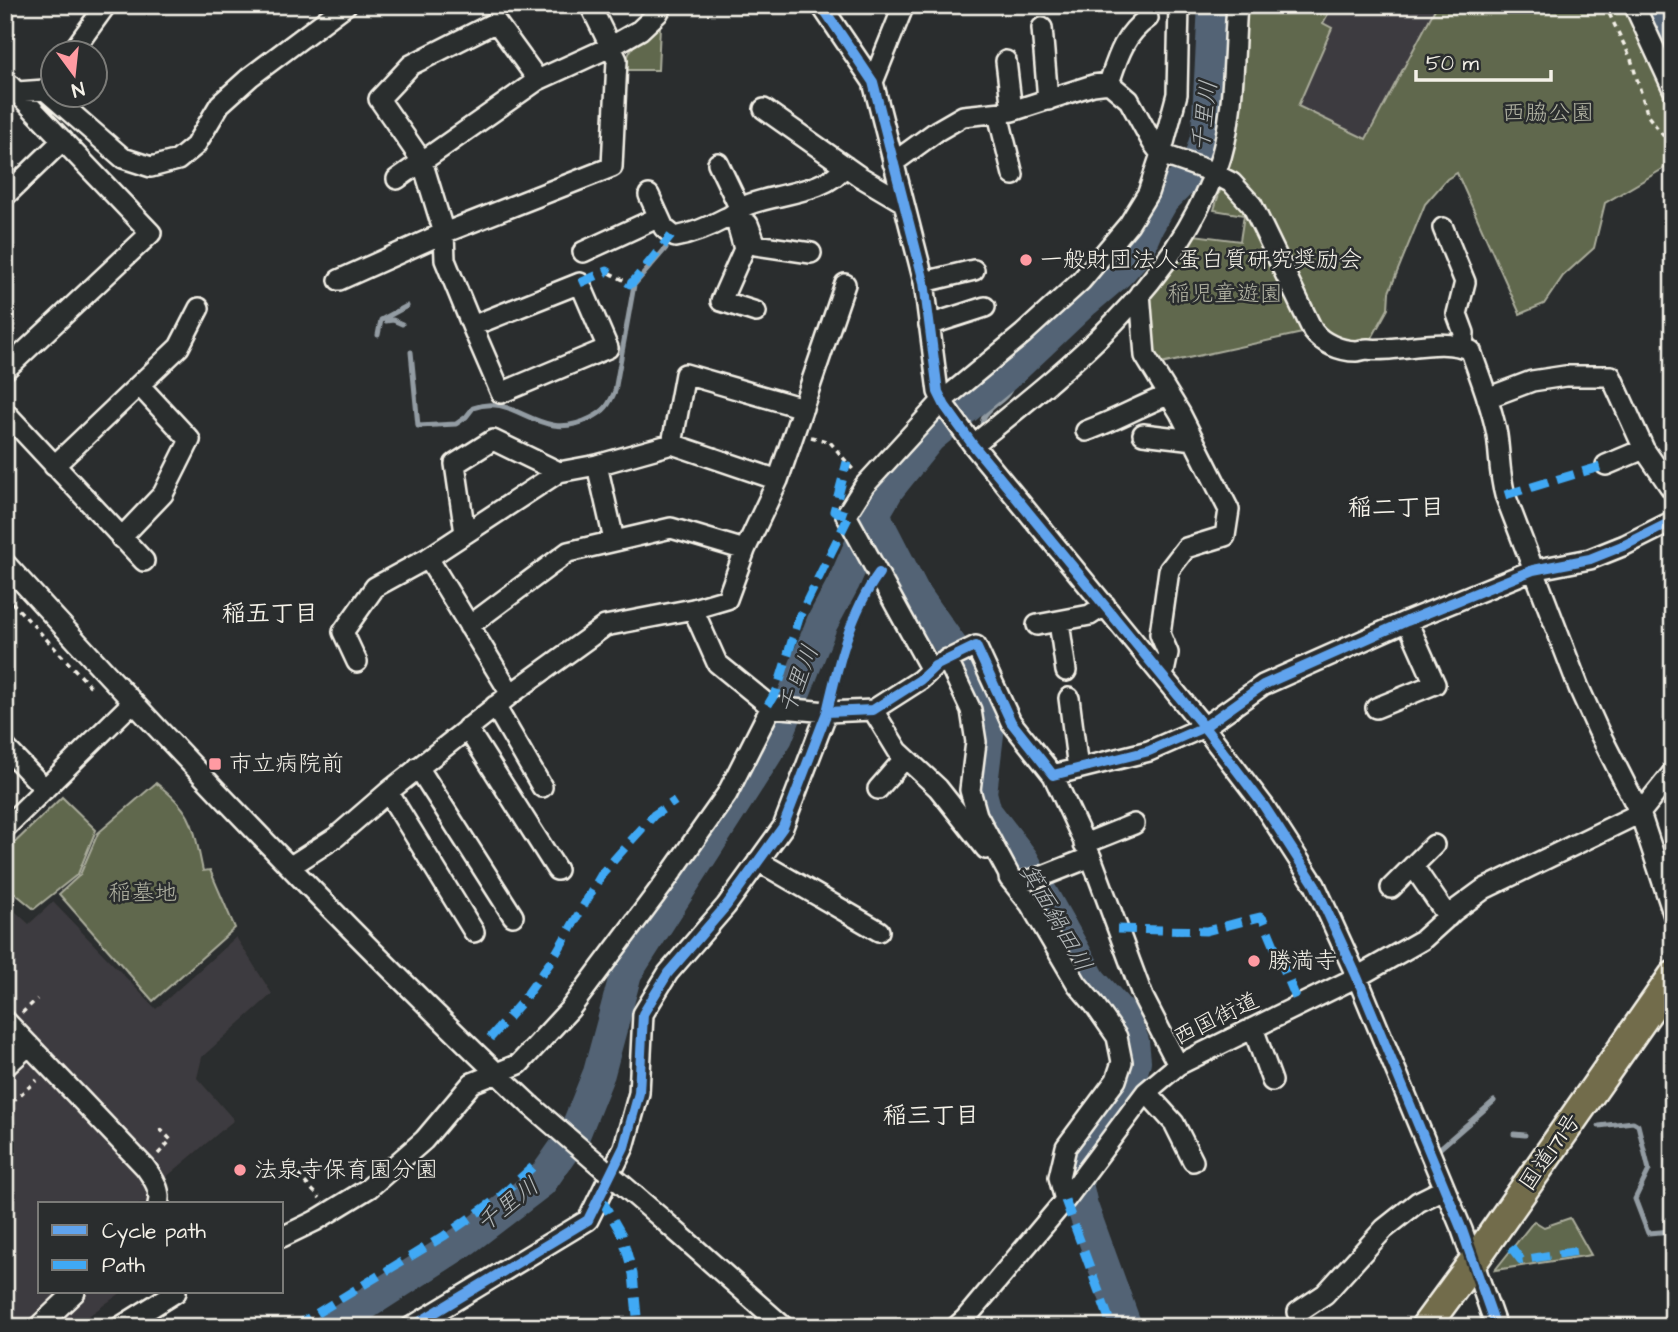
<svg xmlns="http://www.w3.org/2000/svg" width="1678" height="1332" font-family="'Architects Daughter','Klee One',sans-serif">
<rect width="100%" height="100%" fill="#2a2d2e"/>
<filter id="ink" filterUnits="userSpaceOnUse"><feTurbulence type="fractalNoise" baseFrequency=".0143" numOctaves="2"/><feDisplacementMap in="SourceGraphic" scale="14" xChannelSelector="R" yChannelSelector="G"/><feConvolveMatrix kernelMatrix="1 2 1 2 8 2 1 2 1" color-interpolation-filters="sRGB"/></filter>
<g filter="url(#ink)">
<path fill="#3e3b3f" d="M1333,5H1437L1366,139L1298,106L1332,28L1323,23Z
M5,902L29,924L53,902L156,1009L236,937L272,994L202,1057L197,1078L234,1120L164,1179L167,1204H40V1292H122L73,1327H5Z"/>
<path fill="#61684e" stroke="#aaac9b" stroke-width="2" d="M1246,5H1333L1323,23L1332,28L1298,106L1366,139L1437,5H1623L1663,89L1673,123V163L1605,203L1594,248L1563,276L1544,304L1520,314L1457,173L1447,179L1425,204L1389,292L1388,309L1369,343L1358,345L1324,336L1226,172Z
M660,26L658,70H626C625,46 642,39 660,26Z
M1222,184L1246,208L1307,332L1156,365L1153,360L1149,300L1179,262L1177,260L1194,235L1240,241L1244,215L1214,210Z
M156,783C195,813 193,826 203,871L210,870L235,928L153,1001L59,894L80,875L98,833Z
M62,797L96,830L78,874L34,909L5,885V852Z
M1570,1218L1591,1255L1495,1270L1534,1221L1544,1227Z"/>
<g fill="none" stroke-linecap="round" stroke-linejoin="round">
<path stroke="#939ca3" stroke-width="5" d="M385,318L386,321L393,320L402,324
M378,335L381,320L407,306
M411,352L418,426L456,424L466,417L473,408C516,391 538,445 591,418C605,411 609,405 615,391L634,285L666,248
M978,380L986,390
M982,429C982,425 982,421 984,417C992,401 1018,399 1011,371
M1599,1126L1633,1122L1638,1125L1649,1170L1635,1199L1648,1233L1673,1231
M1514,1134L1525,1135
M1440,1155L1438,1150L1494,1101
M1479,1306L1485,1327"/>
<path stroke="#536475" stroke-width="32" d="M1653,5L1673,49
M875,512L878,523L914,593L961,660L982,705L988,734L981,793L986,812L1023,860L1091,981L1122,1015L1133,1041L1135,1061L1130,1079L1082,1146L1073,1166L1082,1206L1126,1327
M330,1327L465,1240L541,1182L574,1135L599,1073L626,973L777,737L822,623L844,582L875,512L889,488L930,437L1011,371L1085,301L1119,272L1137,252L1148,226L1163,200L1180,183L1195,173L1207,135L1214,5"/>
<defs>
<path id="minor" d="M821,5L873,82L924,282L938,392L945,406L973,445L1204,727L1264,806L1315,885L1357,977L1462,1230L1496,1327
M1634,5L1673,89
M1042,28L1048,100
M72,52L106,5
M1006,61L1012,111
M5,80L151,233L5,370
M873,82L904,5
M1109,83C1118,56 1124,35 1148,18
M17,92L45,90L123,158L151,167L178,160L195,146L220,104L250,77L346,5
M764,109L859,176L903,202
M998,114L1013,175
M718,163L740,209
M893,163L937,131L963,116L1012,111L1093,85L1109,83L1129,100L1152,142L1161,154L1207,170L1232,183L1252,205L1313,331C1322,343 1340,351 1356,351C1360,351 1364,349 1367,349C1397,353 1444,335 1471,351C1480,378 1492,406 1497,435C1500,456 1499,473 1505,495L1579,688L1598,730L1640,813L1673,913
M397,179L538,80L610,47L640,30L658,13L662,5
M649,195L664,228L675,237C692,234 711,226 726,218C733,215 738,209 745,206C773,193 826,194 845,166
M5,196L63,140
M734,213L744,249L721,301L756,312
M748,224L756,245L811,253
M1443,228L1465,282L1457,314L1464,333L1463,347
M583,252L659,217
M339,280L444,233L612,167L617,60L590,5
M924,282L974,270
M1140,293L1145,356L1180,413L1229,510L1225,536L1186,548L1169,570L1160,634L1168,653L1163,677
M929,325L985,307
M472,326L501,393L608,348L580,283L472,326L445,260L444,233L422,161L379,99L411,65L496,22L538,80
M1487,398L1532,381L1565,376H1611L1644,449L1673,491
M5,412L144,561
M1086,431C1114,421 1140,406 1168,395
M1143,434L1194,440
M672,444L685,374L803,408
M973,445C1063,372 1160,298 1208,188C1210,182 1215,176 1217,169C1235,121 1233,57 1237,5
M597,465L614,540
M1606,465L1644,449
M54,466L179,347L199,308
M465,533L455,464L493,440L559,472
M121,538L163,494L190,440L139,385
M5,563C174,749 348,932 530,1105
M693,609L717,663L771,707L827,712
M1059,622L1066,671
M1037,625L1090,615L1105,605
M469,626L568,552L671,528L745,550
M947,659L971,710L976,742L970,790L977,815L1014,884L1030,904L1077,984L1094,1004L1117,1037L1122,1062L1116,1080L1066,1147L1059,1177L1065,1200
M357,662L343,632L375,587L428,558
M931,670L846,515L865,485L942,401L1023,334L1081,281L1129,224L1148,193L1161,154L1177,94L1179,5
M511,694L428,558L559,472L597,465L672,444L778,480
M1069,698L1078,769
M495,706L542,787
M1376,708L1435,684L1407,621
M873,710L898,751L938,788L986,849
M467,728L557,870
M5,747L45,789
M418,767L513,916
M1053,775L1091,857L1143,997L1178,1065
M878,789L905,758
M388,792L474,932
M5,828L132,703
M1084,844L1134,824
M758,861L879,931
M291,866L336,837L388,792L511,694L605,626L693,609L727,599L745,550L778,480L845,284
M1413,866L1448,917
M1009,878L1014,884L1043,876L1091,857
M1391,888L1434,845
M5,1020L145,1167C153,1178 162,1191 158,1204
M1253,1028L1272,1081
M5,1067L29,1045
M1146,1092L1174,1123L1193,1161
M661,1218L784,1327
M282,1237L315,1221L369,1188L424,1140L472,1083L519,1064L570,1009L662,886L727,794L771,707
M1298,1312L1325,1294L1384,1229L1418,1202L1444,1189
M38,1327L75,1292
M120,1327L176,1292
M411,1327L588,1220L624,1147L639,1093L643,1014L668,973L726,906L783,827L827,712L873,710L920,680L935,666L976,646L1011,722L1053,775L1149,751L1204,727L1263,685L1407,621L1533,570L1590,559L1625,545L1673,521
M956,1327L965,1319L1066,1199L1146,1092L1178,1065L1357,977L1422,940L1454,911L1484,889L1640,813L1673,772"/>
<path id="highway" d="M1425,1327L1473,1262L1673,976"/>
</defs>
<use href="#minor" stroke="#f4f1e8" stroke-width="24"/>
<use href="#highway" stroke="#f4f1e8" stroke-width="33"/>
<path stroke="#f4f1e8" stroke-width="3.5" stroke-dasharray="5 5" stroke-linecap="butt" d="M1605,5L1631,59L1648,116L1672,147
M610,273L627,282
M811,437L830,442L855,472
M5,595L93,689
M22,1013L37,999
M5,1108L37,1080
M158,1154L171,1140L159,1128
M298,1175L320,1198"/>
<use href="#minor" stroke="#2a2d2e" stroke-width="19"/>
<use href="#highway" stroke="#726c4b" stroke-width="28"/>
<defs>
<path id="minor-bridge" d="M530,1105L661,1218"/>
</defs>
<use href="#minor-bridge" stroke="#f4f1e8" stroke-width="24" stroke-linecap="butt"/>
<use href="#minor-bridge" stroke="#2a2d2e" stroke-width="19"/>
<path stroke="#3fa9f5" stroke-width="9" stroke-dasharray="18 9" stroke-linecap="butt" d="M627,282L630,284L633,282L671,236
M580,283L607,271L610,273
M1505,495L1606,465
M846,515L834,511L847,462
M768,705L777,690L800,615L848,518
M1117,929L1206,931L1260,917L1263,919L1299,1005
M490,1038L521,1003L554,957L603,872L654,815L675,801
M600,1197L622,1235L633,1274L638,1327
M1065,1200L1112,1327
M1511,1247L1521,1260L1578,1251
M294,1327L444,1236L500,1197L538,1162"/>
<defs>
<path id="cycleway" d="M821,5L873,82L924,282L938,392L945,406L973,445L1204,727L1264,806L1315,885L1357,977L1462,1230L1496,1327
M827,712C838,664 850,613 879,573
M411,1327L588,1220L624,1147L639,1093L643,1014L668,973L726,906L783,827L827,712L873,710L920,680L935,666L976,646L1011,722L1053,775L1149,751L1204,727L1263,685L1407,621L1533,570L1590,559L1625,545L1673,521"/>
</defs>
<use href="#cycleway" stroke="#2a2d2e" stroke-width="15"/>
<use href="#cycleway" stroke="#60a3ed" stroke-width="10"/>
</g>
</g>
<g fill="#ff9aa2" stroke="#2a2d2e" stroke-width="2.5">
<circle cx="1026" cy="260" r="7"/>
<rect x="208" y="757" width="14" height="14" rx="3.5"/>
<circle cx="1254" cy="961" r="7"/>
<circle cx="240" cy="1170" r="7"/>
</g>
<g text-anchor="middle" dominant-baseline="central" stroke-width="5" stroke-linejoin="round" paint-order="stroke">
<g font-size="23" fill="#b2b3a3" stroke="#2a2d2e">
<text x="1548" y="113">西脇公園</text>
<text x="1225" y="294">稲児童遊園</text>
<text x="143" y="893">稲墓地</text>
</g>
<g font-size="23" fill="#f4f1e8" stroke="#2a2d2e" text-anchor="start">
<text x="1040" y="260">一般財団法人蛋白質研究奨励会</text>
<text x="229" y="764">市立病院前</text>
<text x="1268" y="961">勝満寺</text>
<text x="254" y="1170">法泉寺保育園分園</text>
</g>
<g font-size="23" fill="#f4f1e8" stroke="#2a2d2e">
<text transform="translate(1216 1019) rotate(-26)">西国街道</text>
<text transform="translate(1550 1152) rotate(-55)">国道171号</text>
</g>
<g font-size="24" font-style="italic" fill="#b4b9ba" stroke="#2a2d2e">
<text transform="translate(1205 116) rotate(-83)">千里川</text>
<text transform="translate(799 680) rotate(-69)">千里川</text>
<text transform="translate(1055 918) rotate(60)">箕面鍋田川</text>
<text transform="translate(508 1205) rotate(-38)">千里川</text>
</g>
<g font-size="24" font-weight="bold" fill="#f4f1e8" stroke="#2a2d2e">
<text x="1396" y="508">稲二丁目</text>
<text x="270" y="614">稲五丁目</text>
<text x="931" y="1116">稲三丁目</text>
</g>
</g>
<rect width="1678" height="1332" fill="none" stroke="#2a2d2e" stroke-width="28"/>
<rect x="14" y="14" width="1650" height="1304" fill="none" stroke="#f4f1e8" stroke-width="2.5" filter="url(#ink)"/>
<rect x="38" y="1202" width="245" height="91" fill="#2a2d2e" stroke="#7b7b78" stroke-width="2"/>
<rect x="52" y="1225" width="35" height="10" fill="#60a3ed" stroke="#7b7b78" stroke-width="2"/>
<text x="102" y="1238" font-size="21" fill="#f4f1e8">Cycle path</text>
<rect x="52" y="1260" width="35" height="10" fill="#3fa9f5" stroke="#7b7b78" stroke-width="2"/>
<text x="102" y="1272" font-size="21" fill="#f4f1e8">Path</text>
<g transform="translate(74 74) rotate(165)"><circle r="33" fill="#2a2d2e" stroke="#7b7b78" stroke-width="2"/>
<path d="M0-5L12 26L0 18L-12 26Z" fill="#ff9aa2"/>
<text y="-10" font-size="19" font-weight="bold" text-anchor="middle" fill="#f4f1e8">N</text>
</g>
<path d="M1416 70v10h135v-10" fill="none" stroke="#f4f1e8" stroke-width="3.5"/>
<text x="1426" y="70" font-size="21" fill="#f4f1e8" stroke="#2a2d2e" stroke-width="5" paint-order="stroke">50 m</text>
</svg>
